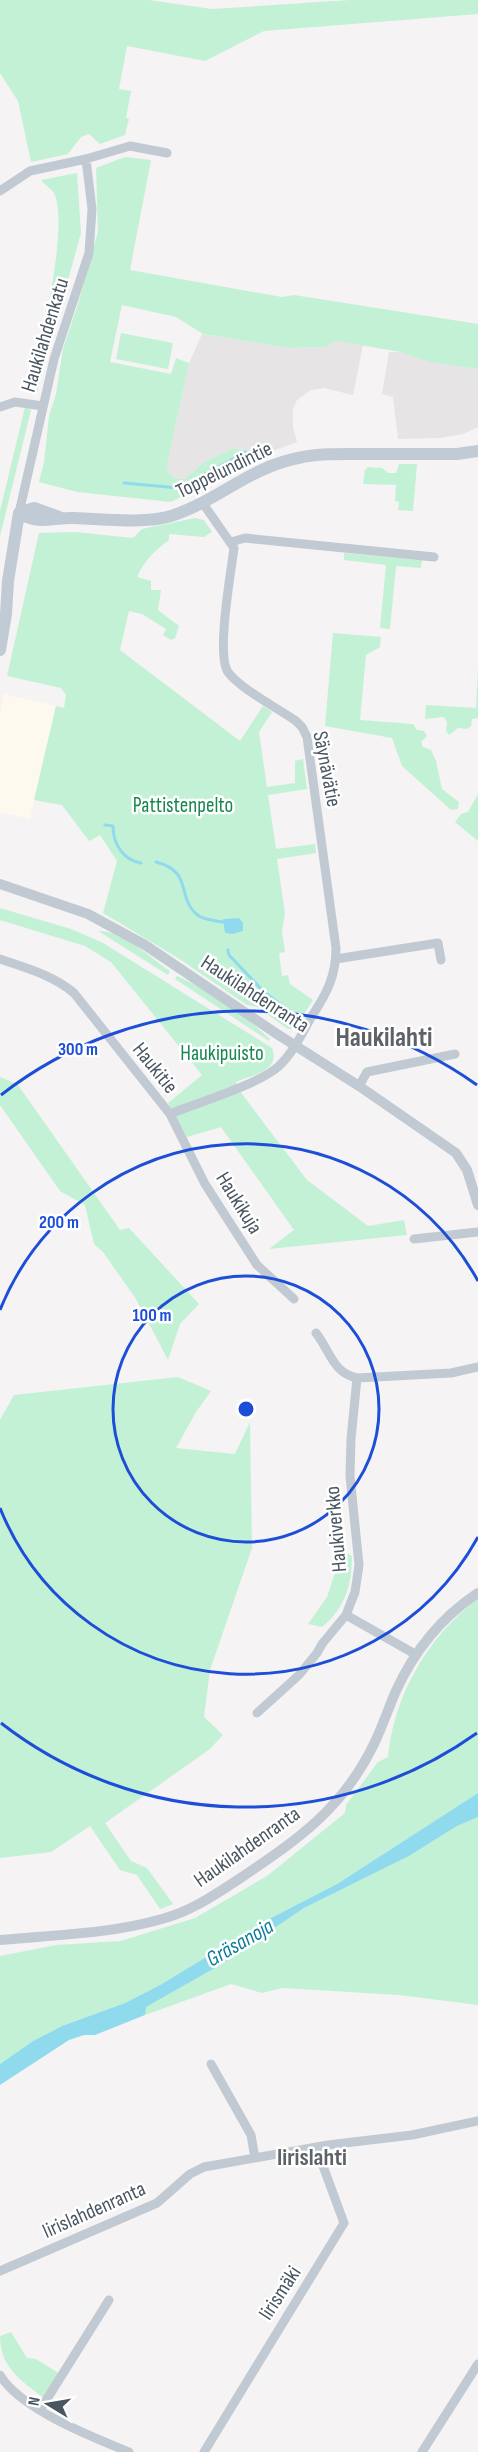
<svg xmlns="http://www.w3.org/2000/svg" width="478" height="2452" font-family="'Sofia Sans Condensed',sans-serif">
<rect width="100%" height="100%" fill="#f5f3f3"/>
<path fill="#fdf9ef" d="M4,694L56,706L30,819L0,812V713Z"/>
<path fill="#e6e4e5" d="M202,334L288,348L325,347L335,341L363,345L353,395L324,388L311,390L297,400L293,409V428L297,442L264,454L234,448L204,462L185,479H176L169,474L167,465L189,363Z
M389,352H401L430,362L478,369V427L463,434L439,438L398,439L393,397L382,394Z"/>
<path fill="#c3f1d5" d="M0,0H149L212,9L350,0H478V14L264,31L205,61L127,46L119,89L131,91L126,118L129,119L125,135L100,144L89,134L81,137L68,154L31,162L18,101L0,73Z
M125,157L151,160L130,270L282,297L294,295L478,324V369L429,362L401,352L336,341L325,347L288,348L203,334L176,317L122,305L110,362L171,374L176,358L189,363L167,465L169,474L176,479H185L204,462L234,448L264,454L171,502L77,492L39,482L44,462L49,416L56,394L63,349L78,304L98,232L96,168Z
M77,173L81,233L37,392L29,389C39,350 70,227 54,193C51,189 44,184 41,180Z
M121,333L173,343L168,369L116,359Z
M25,407L31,410L0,536V511Z
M399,464H417L413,511L398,510L399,502L395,501L396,485L363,484L365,470L368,467L382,468L388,473H396Z
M195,518L204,520L212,532L204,537L169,534V540C154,551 144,561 137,577L151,581V590H161L158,610L179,626L175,638L171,640L163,635L166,629L142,614L129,611L120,650L240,741L263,706L272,712L259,732L267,787L295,783V761L303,759L307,789L268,795L276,849L315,844L316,853L277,859L285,914L282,931L285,952L279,953L282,976L288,975L290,984L313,1000L294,1029H288L263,1011L262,1008L247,1005L178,958L103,913L117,861L100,835L89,841L62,805L34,800L56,706L64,708L66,695L61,688L7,676L39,533L75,532L133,538L142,529Z
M344,553L422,560L421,568L396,566L390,629L380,628L386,565L344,560Z
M333,633L381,637L380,647L366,655L360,720L413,724L417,730L424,731L427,736L421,742L423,747L431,750L436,761L442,789L459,802L458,809L451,810L402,766L392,738L325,726Z
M478,669V718L472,719L471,726L467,729L458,728L449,735L446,731L447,722L444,717L425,719L426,705L476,708Z
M478,794V841L455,822L461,814L468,812Z
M0,908L71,929L103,943L272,1048C281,1071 252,1075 236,1082L242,1094L307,1180L368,1226L404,1220L407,1235L269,1249L294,1230L221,1127L187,1137L168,1103L202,1075L111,962L85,946L0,920Z
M98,931C126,931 148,957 170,971L168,975Z
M177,976L202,988L244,1016L270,1039L269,1041L175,979Z
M0,1077L18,1085L120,1230L129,1228L199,1304L180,1324L168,1360L136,1299L103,1252L94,1244L85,1205L60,1191L0,1105Z
M178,1377L211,1391L196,1412L176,1448L235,1454L250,1422L252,1548L210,1670L204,1717L223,1735L210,1749L105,1823L131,1861L147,1868L173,1904L160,1909L137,1875L120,1870L90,1826L51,1852L0,1858V1420L14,1395Z
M342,1551L352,1556C352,1585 345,1608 322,1627L308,1624L327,1597Z
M478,1599V1793L337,1884L271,1918L160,1985L125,2003L62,2026L33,2041L0,2064V1956L56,1945L121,1941L195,1918L267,1876L345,1813L346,1805L378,1762L388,1757C394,1695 428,1636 478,1599Z
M478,1817V2005L399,1995L282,1988L262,1993L231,1984L145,2015V2007L220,1965L304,1908L409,1856L457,1826Z
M11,2332L27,2358L36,2359L60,2374L44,2398C21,2381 0,2367 0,2336Z"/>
<path fill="#90daee" d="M239,918L243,923V931L233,934L225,933L223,919Z
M478,1793V1817L457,1826L409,1856L304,1908L220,1965L146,2007L145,2015L95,2035H84L69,2040L0,2085V2064L33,2041L62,2026L125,2003L160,1985L271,1918L337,1884Z"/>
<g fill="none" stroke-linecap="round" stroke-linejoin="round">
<path stroke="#90daee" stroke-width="3" d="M124,483L179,488L246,452
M105,825L113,826C113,844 123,860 141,863
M156,862C195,872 175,899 199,916C206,920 215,921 223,922
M228,950L229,955L264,992L292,1013L294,1020L292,1027"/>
<path stroke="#c1cad2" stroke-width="9" d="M0,191L30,171L86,159L130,146L167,153
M0,407L15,402L43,406
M19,513L54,359L89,253L92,209L86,159
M231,542L245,538L434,557
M0,959C26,968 53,975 74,993L170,1114C197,1103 260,1084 279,1066C294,1052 302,1033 312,1016C327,993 336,976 336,948L307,737L302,727L296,721C279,709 239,688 228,672C216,655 231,572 234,548L202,502
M336,959L438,943L441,960
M359,1086L367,1072L455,1054
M170,1114L205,1184L257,1265L294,1299
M414,1239L478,1232
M316,1333C330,1351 333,1373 357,1378
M346,1615L415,1654
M257,1713L299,1675L317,1653L322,1644L346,1615L355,1592L359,1565L350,1476L351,1439L357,1378L451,1373L478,1367
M211,2064L251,2135L255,2158
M0,2271L157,2203L190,2174L204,2167L328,2145L412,2135L478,2121
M0,2375C20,2409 92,2437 129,2452
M40,2410L109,2300
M204,2452L344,2223L316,2147
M422,2452L478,2364"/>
<path stroke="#c1cad2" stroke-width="10" d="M0,884L88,914L145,945L277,1034L359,1086L456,1153L467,1170L478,1205
M0,1940C53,1935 110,1934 162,1919C192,1911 216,1894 242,1877C300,1838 343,1808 374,1744C382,1727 388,1710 395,1693C413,1653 440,1618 478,1593"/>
<path stroke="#c1cbd6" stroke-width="12" d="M19,513C41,526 52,517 75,518C103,519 144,524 171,516C216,502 248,468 298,458C321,453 344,454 366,454C397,454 427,454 457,454L478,451
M19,513L34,508L59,517
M0,650L6,614L8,581L19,513"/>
</g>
<g fill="none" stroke="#1d4ed8" stroke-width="3">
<circle cx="246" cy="1409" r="133"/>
<path d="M478 1537A265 265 0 0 1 0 1508M0 1310A265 265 0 0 1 478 1281"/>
<path d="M477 1733A398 398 0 0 1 1 1723M1 1095A398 398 0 0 1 477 1085"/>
</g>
<g text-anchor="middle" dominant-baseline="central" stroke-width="5" stroke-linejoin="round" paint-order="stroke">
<g font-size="21" fill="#4a5661" stroke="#fff">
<text transform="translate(45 335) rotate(-73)">Haukilahdenkatu</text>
<text transform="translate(224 470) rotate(-26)">Toppelundintie</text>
<text transform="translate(327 769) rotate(79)">Säynävätie</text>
<text transform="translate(255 994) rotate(33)">Haukilahdenranta</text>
<text transform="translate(155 1068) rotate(51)">Haukitie</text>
<text transform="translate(239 1203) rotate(58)">Haukikuja</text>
<text transform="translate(336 1529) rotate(-95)">Haukiverkko</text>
<text transform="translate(247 1847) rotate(-35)">Haukilahdenranta</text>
<text transform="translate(94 2210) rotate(-24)">Iirislahdenranta</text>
<text transform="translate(280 2293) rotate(-57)">Iirismäki</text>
</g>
<g font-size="21" fill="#17864f" stroke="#fff">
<text x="183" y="805">Pattistenpelto</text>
<text x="222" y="1053">Haukipuisto</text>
</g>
<g font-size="22" font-style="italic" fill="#0c7c9b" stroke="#fff">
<text transform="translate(240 1943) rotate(-30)">Gräsanoja</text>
</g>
<g font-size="24" font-weight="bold" fill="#5f6368" stroke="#fff">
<text x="312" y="2157">Iirislahti</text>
</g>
<g font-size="27" font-weight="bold" fill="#5f6368" stroke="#fff">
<text x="384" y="1038">Haukilahti</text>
</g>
</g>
<circle cx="246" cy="1409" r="9" fill="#1d4ed8" stroke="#fff" stroke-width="3"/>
<g font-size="18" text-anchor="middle" font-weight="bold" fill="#1d4ed8" stroke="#fff" stroke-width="5" stroke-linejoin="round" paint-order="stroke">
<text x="78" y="1055">300 m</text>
<text x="59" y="1228">200 m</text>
<text x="152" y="1321">100 m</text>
</g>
<g transform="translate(48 2404) rotate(281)" stroke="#ffffff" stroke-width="4.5" paint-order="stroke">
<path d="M0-4.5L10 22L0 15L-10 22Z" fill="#4a5661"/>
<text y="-9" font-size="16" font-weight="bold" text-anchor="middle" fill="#4a5661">N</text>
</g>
</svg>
